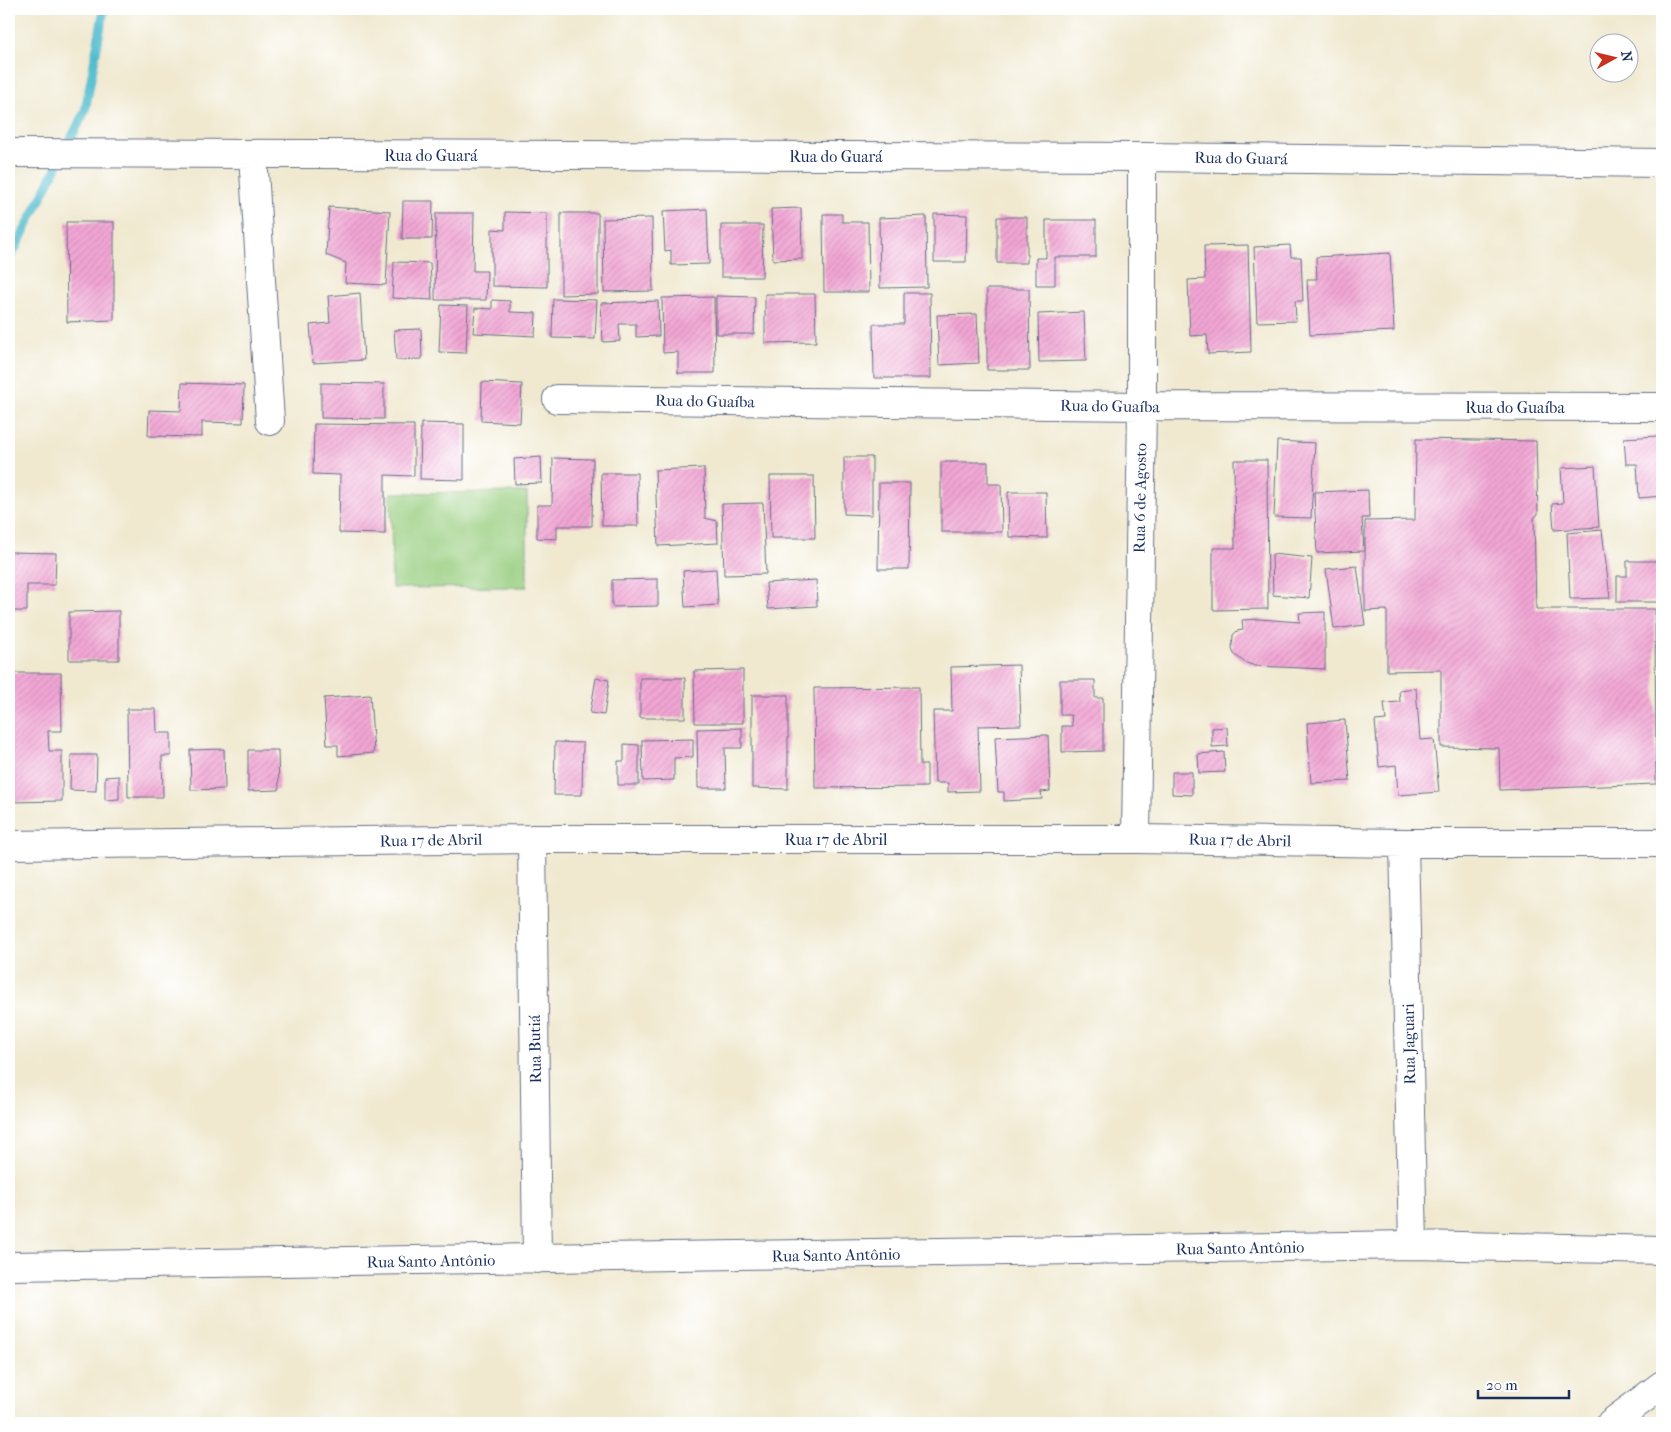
<svg xmlns="http://www.w3.org/2000/svg" width="1671" height="1432" font-family="'IM FELL French Canon',serif">
<defs>
<pattern id="building-hatch" width="6" height="6" patternUnits="userSpaceOnUse" patternTransform="scale(1.25)"><rect width="6" height="6" fill="#f2a6d4"/><path d="M-1 1l2-2M0 6l6-6M5 7l2-2" fill="none" stroke="#cf8fb8"/></pattern>
</defs>
<rect width="100%" height="100%" fill="#fff"/>
<filter id="ink" filterUnits="userSpaceOnUse"><feTurbulence type="fractalNoise" baseFrequency=".02" numOctaves="2"/><feDisplacementMap in="SourceGraphic" scale="10" xChannelSelector="R" yChannelSelector="G"/><feConvolveMatrix kernelMatrix="1 2 1 2 8 2 1 2 1" color-interpolation-filters="sRGB"/></filter>
<filter id="wash" filterUnits="userSpaceOnUse"><feTurbulence type="fractalNoise" baseFrequency=".0096" numOctaves="4" result="noise"/><feDisplacementMap in="SourceGraphic" scale="20" xChannelSelector="R" yChannelSelector="G"/><feGaussianBlur stdDeviation="1.12" result="paint"/><feColorMatrix in="noise" values="0 0 0 0 0 0 0 0 0 0 0 0 0 0 0 0 0 1.4 0 .05"/><feComposite in="paint" operator="in"/></filter>
<g filter="url(#wash)">
<rect width="100%" height="100%" fill="#f0e9d0"/>
<path fill="#9acf81" stroke="#5a7f70" d="M527,492V587L392,588L391,493Z"/>
<g fill="none" stroke-linecap="round" stroke-linejoin="round">
<path stroke="#51bccd" stroke-width="9" d="M9,261L85,111L104,9"/>
</g>
<g id="blocks">
<path fill="url(#building-hatch)" d="M403,201H433L432,239H402Z
M329,207L390,211L386,285L345,283L346,263L326,255Z
M801,208L802,259L773,260L771,209Z
M707,209L709,264L671,265V250L665,251L663,211Z
M505,212L547,213V287L492,286V229L505,230Z
M436,213H474L473,271H487L486,300H435Z
M561,213H598V294L561,295Z
M823,214H842V222H868L869,292H824Z
M934,214L967,215L966,262H934Z
M926,216L927,287L880,288L879,218Z
M997,217H1027V263H997Z
M652,218L653,291L604,292L603,219Z
M1046,220H1096V257H1055V285H1036V258H1046Z
M66,222H114V320L67,322Z
M721,225H763L762,277H721Z
M1248,245L1251,352L1208,354L1207,335L1190,336L1188,280L1205,279L1204,246Z
M1290,245L1291,257H1301L1303,301H1295L1296,321L1257,322L1254,247Z
M1390,253L1394,331L1310,335L1307,279H1317L1316,257Z
M394,262L430,263L432,300L392,298Z
M987,289H1029L1030,370H987Z
M360,293L364,360L313,363L310,325L330,323L328,296Z
M904,293H930L931,378H874L873,324H904Z
M765,294H815L816,342L765,343Z
M716,296L755,297L754,334H716Z
M714,297L715,373H678V352L663,353L662,298Z
M553,299L597,300L595,339L552,338Z
M492,300L510,301V312L536,313L535,336L473,333L475,308L492,309Z
M658,301L659,336L636,337V324H619L620,341L603,342L601,303Z
M441,305L468,306L466,353L439,352Z
M1084,312L1086,361L1039,362L1038,314Z
M977,314L979,363L939,365L937,315Z
M421,329L422,359L396,360L394,330Z
M482,382L522,384L520,423L481,421Z
M182,383L244,385L243,423L202,422V437L148,436L149,410L181,411Z
M321,383L384,384V419L321,418Z
M421,423L464,424V480L420,479Z
M314,424L414,425V476L385,475V534L339,533L340,475L313,474Z
M1658,436L1662,496L1639,498L1637,464H1626L1624,438Z
M1416,439L1536,441L1538,514L1534,518L1536,609H1655L1656,784L1500,790L1499,748L1441,747V670L1387,671V610L1365,611V521L1415,520Z
M1277,441L1315,443L1311,518L1274,517Z
M541,457L542,483L515,484L514,459Z
M844,457H872V515L844,514Z
M553,458L593,459L592,526H557V539L537,538V505H552Z
M1234,460H1267L1268,609L1213,610V548H1235Z
M941,462H988V484H1001L1002,532H941Z
M1595,466L1599,527L1554,530L1552,504L1563,503L1561,468Z
M704,468L705,518L717,521L718,543L658,546L655,470Z
M601,473H637L638,526H602Z
M770,476H814L815,538H771Z
M879,483H910L909,569H878Z
M1368,490L1369,518H1362L1364,551L1317,553L1314,492Z
M1008,492H1046L1047,538L1009,537Z
M763,503L766,574L724,575L722,504Z
M1602,530L1610,598L1570,599L1567,533Z
M9,552L56,553L55,585H27V611H9Z
M1272,554L1312,558L1309,598L1273,595Z
M1627,561H1662V607H1658L1659,602H1617V576H1627Z
M1357,566L1365,625L1334,629L1326,569Z
M716,569L718,605L685,607L683,571Z
M658,579V606L612,607V580Z
M816,580L817,606L768,609L766,583Z
M119,611V660H69V612Z
M1325,612V669L1255,666L1244,662L1234,654L1232,649L1233,635L1237,631L1243,630L1242,620L1259,619L1300,622L1299,613Z
M1661,622H1662V652H1659Z
M1019,665L1021,725L978,726L980,791L948,792V783H935L933,711H952L951,667Z
M743,670V723H695L694,671Z
M10,673H61L62,731H48L49,751H62V801L11,802Z
M596,678L609,680L604,715L590,713Z
M640,678H685V718H640Z
M1060,680H1095V698H1103V751L1062,752V726H1072L1071,715H1060Z
M919,687L920,765H927V787L815,788L814,688Z
M1416,688L1420,740L1434,739L1439,792L1398,795L1396,765L1379,767L1375,721L1386,720L1384,703L1400,702L1399,690Z
M370,695L374,753L338,756V745H327L324,698Z
M752,695H788V789L752,788Z
M127,709H156L157,733H171V756H162L163,797H128Z
M1345,720L1350,781L1311,783L1307,723Z
M1660,722H1662V751H1661Z
M1227,727L1228,746L1212,747V728Z
M742,728V748H725L726,788H698L697,729Z
M1048,735L1050,791L1041,792L1042,799L1004,801V792H998L995,737Z
M693,739V757L674,758V780L643,781L642,740Z
M555,742L583,743L582,795H554Z
M624,744L639,745V785H618V761H624Z
M224,749L225,789L191,790L190,750Z
M248,750H278L279,790L248,791Z
M1224,752L1225,772L1199,773L1198,754Z
M71,755H97L96,791L70,790Z
M1172,772H1192V795L1172,794Z
M119,776V799L105,800V777Z"/>
</g>
</g>
<g filter="url(#ink)">
<use href="#blocks" fill-opacity="0" stroke="#667086" stroke-width="1"/>
<g fill="none" stroke-linecap="round" stroke-linejoin="round">
<defs>
<path id="minor" d="M9,153L1142,157L1662,163
M253,155L270,421
M557,399L1142,406L1662,407
M532,839L537,1259
M1136,839L1142,406V157
M1404,843L1413,1245
M9,845L532,839H1136L1404,843H1662
M9,1266L1413,1245L1662,1250
M1611,1423L1662,1385"/>
</defs>
<use href="#minor" stroke="#667086" stroke-width="30"/>
<use href="#minor" stroke="#fff" stroke-width="28"/>
</g>
</g>
<g text-anchor="middle" dominant-baseline="central" stroke-width="5" stroke-linejoin="round" paint-order="stroke">
<g font-size="16" fill="#1b2f5e" stroke="#fff">
<text x="431" y="155">Rua do Guará</text>
<text x="836" y="156">Rua do Guará</text>
<text transform="translate(1241 158) rotate(1)">Rua do Guará</text>
<text transform="translate(705 401) rotate(1)">Rua do Guaíba</text>
<text transform="translate(1110 406) rotate(1)">Rua do Guaíba</text>
<text x="1515" y="407">Rua do Guaíba</text>
<text transform="translate(1140 498) rotate(-89)">Rua 6 de Agosto</text>
<text x="836" y="839">Rua 17 de Abril</text>
<text transform="translate(431 840) rotate(-1)">Rua 17 de Abril</text>
<text transform="translate(1240 840) rotate(1)">Rua 17 de Abril</text>
<text transform="translate(1409 1044) rotate(-91)">Rua Jaguari</text>
<text transform="translate(535 1049) rotate(-91)">Rua Butiá</text>
<text transform="translate(1240 1248) rotate(-1)">Rua Santo Antônio</text>
<text transform="translate(836 1255) rotate(-1)">Rua Santo Antônio</text>
<text transform="translate(431 1261) rotate(-1)">Rua Santo Antônio</text>
</g>
</g>
<rect width="1671" height="1432" fill="none" stroke="#fff" stroke-width="30"/>
<g transform="translate(1614 58) rotate(82)"><circle r="24" fill="#ffffff" stroke="#a4acbf"/>
<path d="M0-4L9 19L0 12L-9 19Z" fill="#c8321e"/>
<text y="-8" font-size="14" font-weight="bold" text-anchor="middle" fill="#1b2f5e">N</text>
</g>
<path d="M1478 1390v8h91v-8" fill="none" stroke="#1b2f5e" stroke-width="2.5"/>
<text x="1486" y="1390" font-size="15" fill="#1b2f5e" stroke="#ffffff" stroke-width="4" paint-order="stroke">20 m</text>
</svg>
